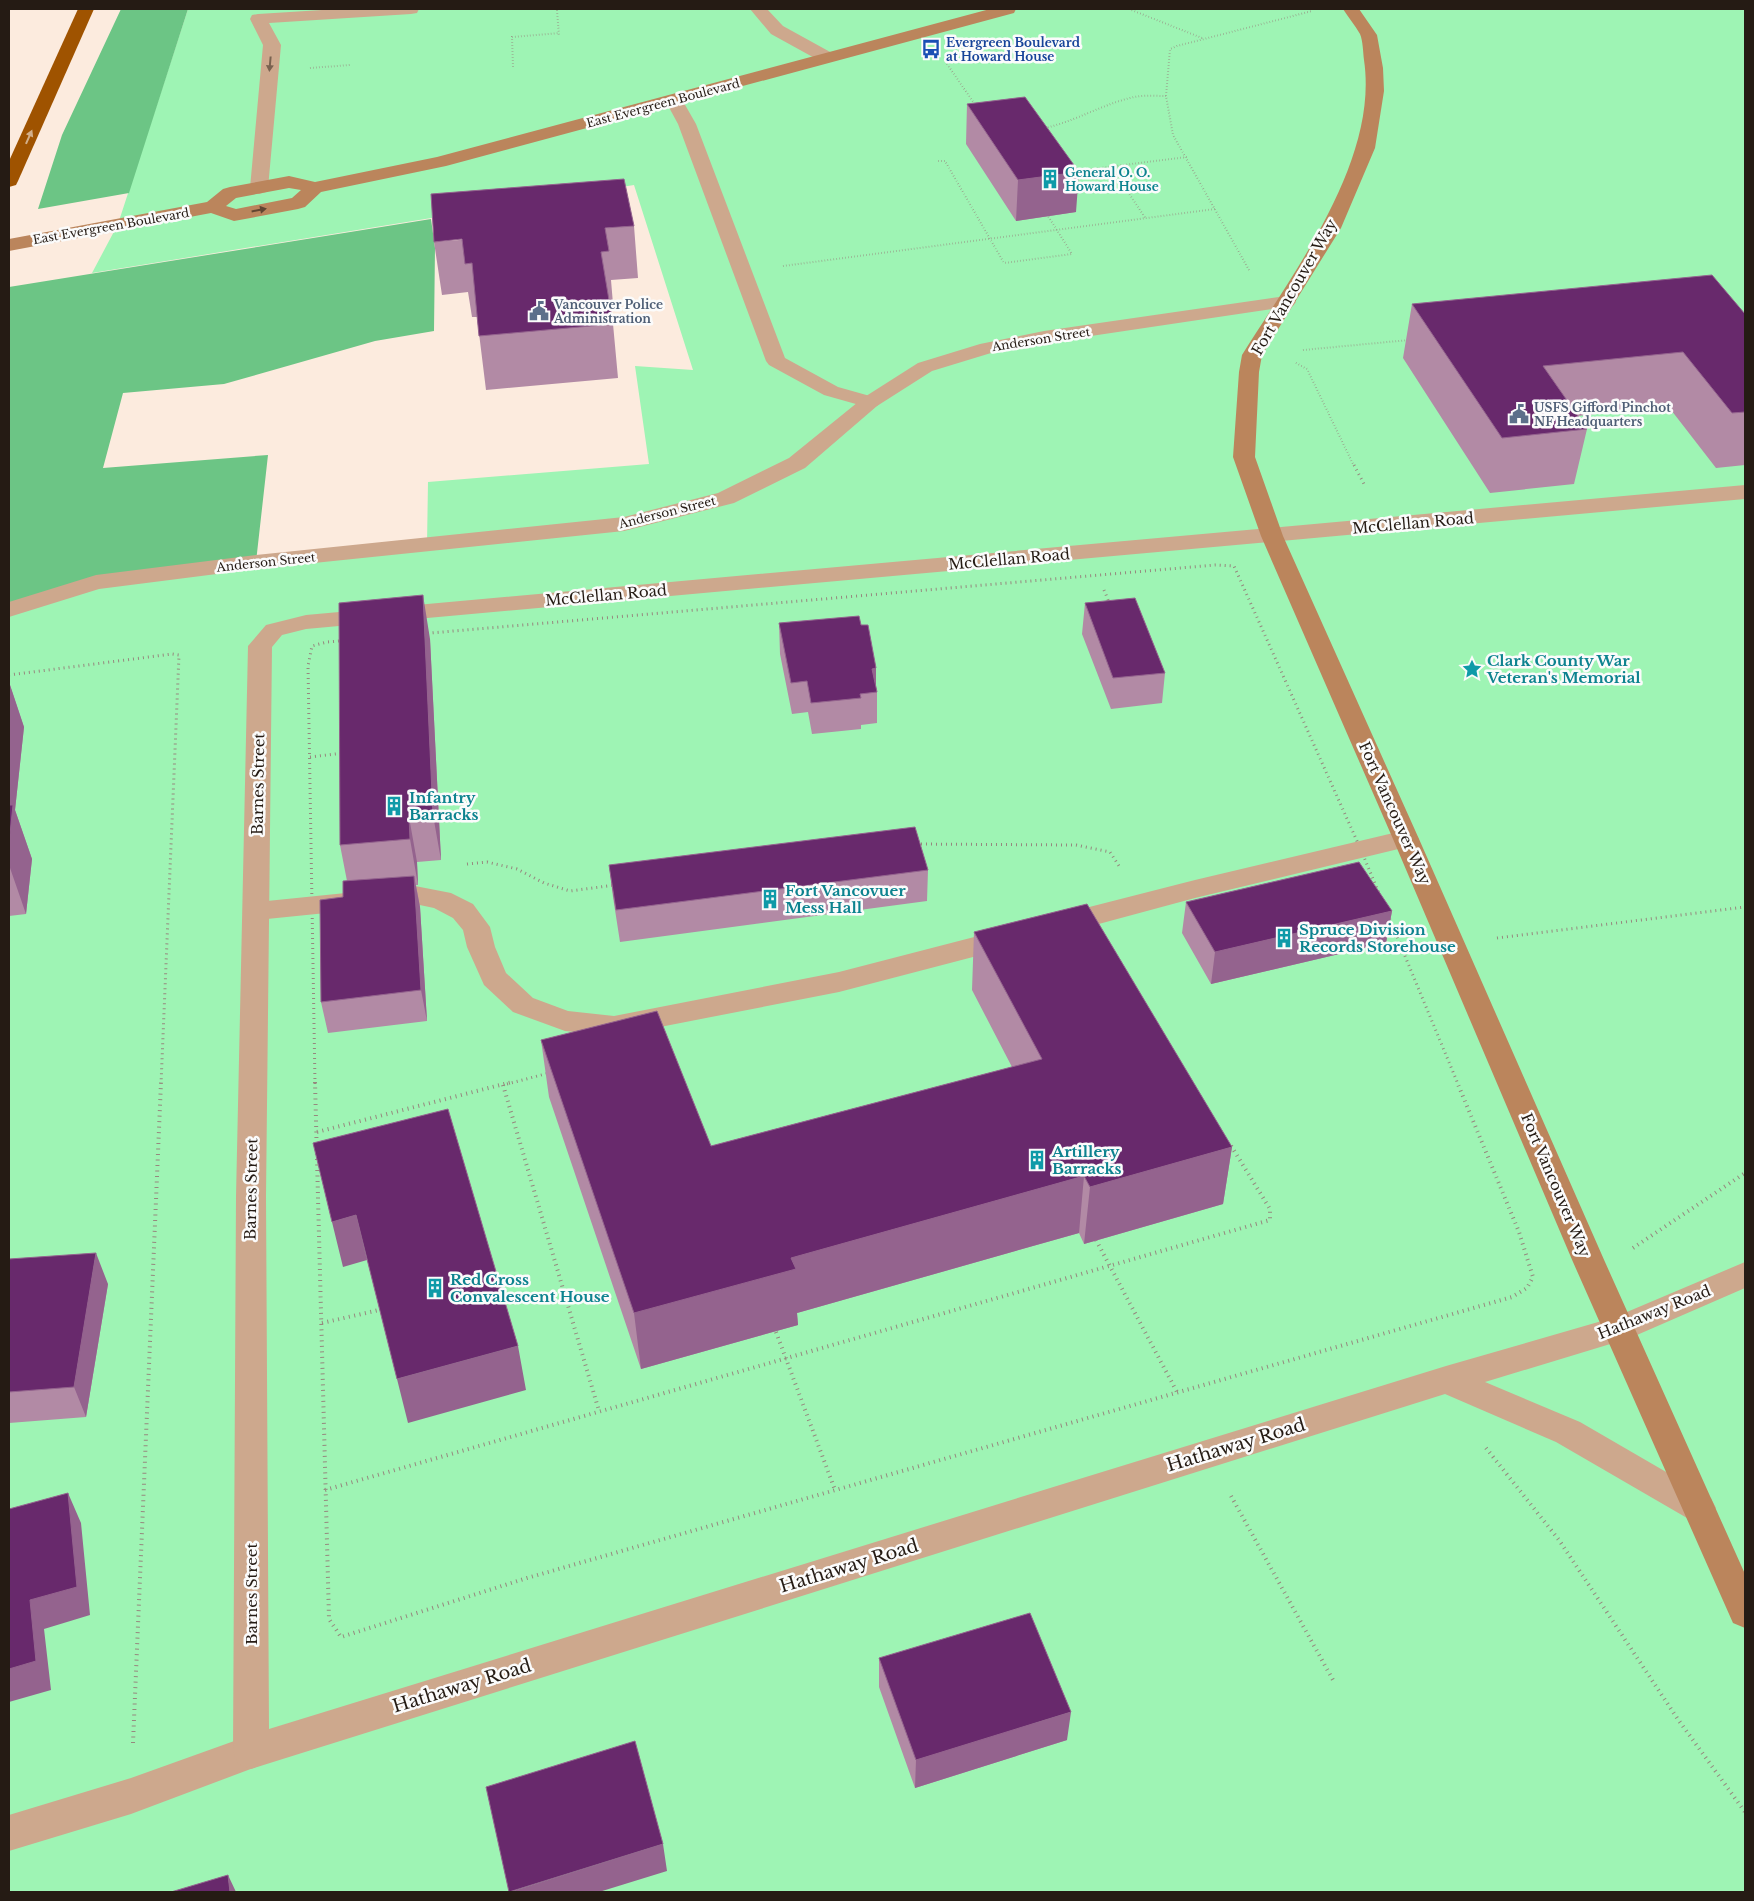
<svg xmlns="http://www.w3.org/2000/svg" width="1754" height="1901" font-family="'Libre Baskerville',serif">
<rect width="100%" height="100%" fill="#fcebde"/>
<path fill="#9ef4b4" d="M188,9H1745V1892H9V610L96,582L427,545L428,482L649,464L635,366L693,370L634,185L92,273L118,224Z"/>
<path fill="#6cc585" d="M121,9H188L129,193L38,209L62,135Z
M431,219L435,248L434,331L375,341L224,384L123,393L103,468L268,455L256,562L96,582L9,610V287Z"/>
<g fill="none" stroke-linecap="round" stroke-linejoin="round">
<path stroke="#96887e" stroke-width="2" stroke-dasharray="0.5 2.5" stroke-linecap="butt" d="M1129,9L1202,38
M557,10L559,36
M947,64L976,106
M513,67L512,37L559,33
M310,68L350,65
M1045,128C1076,121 1103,104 1134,97C1145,95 1156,96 1166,96
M938,161H945L1004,263L1072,254L1048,216
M1111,167L1146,219
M1076,171L1187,157
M783,266L1215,209
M1249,270L1173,135L1166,96L1170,49L1177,46L1312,11
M1303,350L1409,340
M1296,363L1307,369L1354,466"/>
<path stroke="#96887e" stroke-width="3" stroke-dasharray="1 4" stroke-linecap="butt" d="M1354,465L1365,486
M1104,590L1109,602
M9,675L172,654L179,655L161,1084
M310,757L344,753
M916,844L1076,845L1110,852L1119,866
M467,864L487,862L517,869L544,883L570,891L615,885
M1497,938L1745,907
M315,1084L308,666L312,646L327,642L1215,565L1234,566L1361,850L1458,1084
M507,1084L549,1073"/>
<path stroke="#96887e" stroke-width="4" stroke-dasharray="1 4.5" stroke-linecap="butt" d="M315,1082L329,1619L341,1637L527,1578L1512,1297L1527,1288L1533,1277L1519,1232L1457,1082
M503,1085L599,1411
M317,1132L512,1082
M1096,1240L1177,1392
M1633,1248L1745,1173
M322,1323L379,1310
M776,1332L835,1490
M1486,1448L1559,1540L1677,1718L1745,1812
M325,1490L1270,1220V1209L1230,1144
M1231,1496L1333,1680
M133,1743L161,1082"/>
<path fill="#cda88d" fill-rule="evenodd" d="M674,95L680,96L696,124L785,358L838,387L877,398L881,402L877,406L870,408L824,395L769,365L766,361L678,124L665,100L668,96Z
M1406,830L1415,833L1419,839L1415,845L1195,898L1058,935L1048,932L1044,925L1048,918L1058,915L1195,880Z
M415,886L451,893L473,904L490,927L495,947L506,973L533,998L568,1011L614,1016L839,972L1009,928L1019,931L1023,938L1019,945L839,992L614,1036L565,1031L513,1012L484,985L467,947L463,930L453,918L434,908L415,904L257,920L247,918L243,911L247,904L257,902Z
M1745,1262V1288L1630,1338L1619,1342L1608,1338L1603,1329L1608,1320Z
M251,1735L264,1740L269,1752L264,1764L131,1814L9,1851V1815L131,1778Z"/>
<path fill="#cda88d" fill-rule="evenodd" d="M338,9H419L417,13L411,14L269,23L281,45L268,188L266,192L259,194L252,192L250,188L263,45L250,19L252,15L258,14Z
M750,9H767L783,26L832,53L835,57L832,61L826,62L820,61L771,34Z
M1286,296L1293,298L1296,302L1293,306L1044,343L991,353L932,371L877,406L805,468L734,503L624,531L256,569L99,589L9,617V602L96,575L256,555L624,517L718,493L789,458L863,398L918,363L980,344L1044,331Z
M1745,485V499L306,629L282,635L272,647L266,1197L269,1729L1446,1366L1619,1316L1630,1320L1635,1329L1630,1338L1485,1382L1580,1422L1711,1498L1716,1508L1711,1518L1699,1523L1687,1518L1556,1442L1445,1394L251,1769L238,1764L233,1752L236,1197L248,646L266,625L306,615Z"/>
<path fill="#bb855c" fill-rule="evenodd" d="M990,9H1016L1014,13L446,166L321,192L305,207L298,209L234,221L211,213L9,251V239L207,202L223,189L230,187L289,176L315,182L437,157ZM289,188L301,190L292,198L236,209L226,206L236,198Z
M1343,9H1359L1377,35L1383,68L1384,91L1375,148L1341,228L1262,355L1259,372L1255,457L1283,536L1419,839L1605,1262L1745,1574V1628L1733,1623L1573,1262L1393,839L1261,536L1233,457L1239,372L1242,355C1293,273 1379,161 1364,60C1363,52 1363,41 1360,34C1355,25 1348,17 1343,9Z"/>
<path fill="#9f5300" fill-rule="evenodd" d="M78,9H94L18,181L16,185L9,187V161Z"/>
</g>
<path fill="#b28aa5" d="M967,104L1076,212L1016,221L966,144Z
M634,226L638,278L611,280L613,304H610L613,324L618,378L486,390L477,317H472L468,292L442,295L434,242Z
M1412,304L1745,314V465L1716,468L1668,406L1578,416L1587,429L1574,484L1490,493L1403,358Z
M1085,603L1165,673L1162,703L1111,709L1082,634Z
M779,623L861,625L876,668V686L877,692V723L861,725V729L812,734L808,712L792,714L780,654Z
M430,639L441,860L417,862L418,885H416L420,907L427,1021L328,1033L321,1002L343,897L347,881L340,845Z
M9,682L24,727L15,810L32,859L26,914L9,916Z
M609,865L928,870L927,901L620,942L613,897Z
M1186,902L1392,911L1386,943L1211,984L1182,933Z
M974,932L1232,1147L1223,1204L1084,1244L1079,1233L797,1313L798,1325L641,1369L549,1097L541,1040L711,1146L1012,1067L972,990Z
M9,1259L108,1284L86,1417L9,1423Z
M879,1658L1067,1740L915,1788L879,1687Z"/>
<path fill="#94638e" d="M1079,172L1076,212L1016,221L1018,180Z
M423,595L430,639L441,860L433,815Z
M876,668V692L872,669Z
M9,682L24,727L15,810L32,859L26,914L9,865Z
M409,817L417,862L418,885L410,839Z
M414,876L420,907L427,1021L421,990Z
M1392,911L1386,943L1211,984L1215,952Z
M1232,1147L1223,1204L1084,1244L1090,1187Z
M1084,1176L1079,1233L797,1313L798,1325L641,1369L634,1313L791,1258Z
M356,1215L367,1260L343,1267L332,1222Z
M96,1253L108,1284L86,1417L74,1387Z
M518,1346L526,1390L408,1423L397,1379Z
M68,1493L81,1523L90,1615L44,1629L51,1690L9,1702V1669L30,1600Z
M1071,1712L1067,1740L915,1788L916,1760Z
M663,1844L667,1871L599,1892H510Z
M228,1875L236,1892H230Z"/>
<path fill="#68296c" stroke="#94638e" d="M1025,97L1079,172L1018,180L967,104Z
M624,179L634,226L605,228L609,251L601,252L613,324L479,336L472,263L465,264L462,239L434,242L431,194Z
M1712,275L1745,314V412L1732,413L1683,352L1543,366L1587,429L1502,438L1412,304Z
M423,595L433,815L409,817L410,839L340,845L339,603Z
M1135,598L1165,673L1113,678L1085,603Z
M859,616L861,625H868L876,668L872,669L877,692L860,694L861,698L811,703L807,681L791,683L779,623Z
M9,805H13L9,844Z
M915,827L928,870L616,910L609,865Z
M1359,862L1392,911L1215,952L1186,902Z
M414,876L421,990L321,1002L320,900L343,897V881Z
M1087,904L1232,1147L1090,1187L1084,1176L791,1258L796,1269L634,1313L541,1040L657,1011L711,1146L1042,1059L974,932Z
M448,1109L518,1346L397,1379L356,1215L332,1222L313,1143Z
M96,1253L74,1387L9,1392V1259Z
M68,1493L77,1587L30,1600L36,1661L9,1669V1509Z
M1030,1613L1071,1712L916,1760L879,1658Z
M635,1741L663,1844L509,1892L486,1787Z
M228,1875L230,1892H171Z"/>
<defs><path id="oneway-solid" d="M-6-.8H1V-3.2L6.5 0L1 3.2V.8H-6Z" transform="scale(1.25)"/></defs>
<use fill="#796250" href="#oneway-solid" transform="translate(270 64) rotate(95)"/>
<use fill="#d2af8a" href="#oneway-solid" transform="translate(29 137) rotate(-66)"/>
<use fill="#614531" href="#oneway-solid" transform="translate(259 210) rotate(-11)"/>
<defs>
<symbol id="bus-bare" viewBox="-9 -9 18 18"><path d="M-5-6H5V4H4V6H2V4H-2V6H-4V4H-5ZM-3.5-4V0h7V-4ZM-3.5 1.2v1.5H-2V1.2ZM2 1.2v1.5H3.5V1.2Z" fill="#1a4fb4" stroke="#fbfbfb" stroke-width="2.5" paint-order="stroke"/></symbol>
<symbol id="building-bare" viewBox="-9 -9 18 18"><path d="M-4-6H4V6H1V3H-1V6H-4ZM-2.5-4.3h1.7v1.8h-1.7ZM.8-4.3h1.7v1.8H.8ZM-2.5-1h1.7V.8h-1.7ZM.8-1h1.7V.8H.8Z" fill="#0f9aa8" stroke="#fbfbfb" stroke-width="2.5" paint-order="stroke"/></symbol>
<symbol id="civic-bare" viewBox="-9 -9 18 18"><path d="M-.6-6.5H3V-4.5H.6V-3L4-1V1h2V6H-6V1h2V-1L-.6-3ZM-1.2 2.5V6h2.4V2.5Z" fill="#5c6f8a" stroke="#fbfbfb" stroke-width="2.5" paint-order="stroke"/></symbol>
<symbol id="sight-bare" viewBox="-9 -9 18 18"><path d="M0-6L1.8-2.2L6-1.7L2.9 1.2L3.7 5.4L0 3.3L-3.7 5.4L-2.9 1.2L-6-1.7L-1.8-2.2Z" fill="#0f9aa8" stroke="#fbfbfb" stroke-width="2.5" paint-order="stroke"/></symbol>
</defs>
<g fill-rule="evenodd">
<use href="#bus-bare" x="917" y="35" width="28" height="28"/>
<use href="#building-bare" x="1036" y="165" width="28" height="28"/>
<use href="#civic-bare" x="525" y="297" width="28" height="28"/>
<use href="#civic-bare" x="1505" y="400" width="28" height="28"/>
<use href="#sight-bare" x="1458" y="655" width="28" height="28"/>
<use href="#building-bare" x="380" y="792" width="28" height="28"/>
<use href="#building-bare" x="756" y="885" width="28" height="28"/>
<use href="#building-bare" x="1270" y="924" width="28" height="28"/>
<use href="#building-bare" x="1023" y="1146" width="28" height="28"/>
<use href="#building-bare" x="421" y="1274" width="28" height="28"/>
</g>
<g text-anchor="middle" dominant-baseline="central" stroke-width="5" stroke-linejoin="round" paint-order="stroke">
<g font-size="12" font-weight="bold" fill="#164399" stroke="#fbfbfb" text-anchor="start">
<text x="946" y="42">Evergreen Boulevard<tspan x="946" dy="14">at Howard House</tspan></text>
</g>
<g font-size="12" fill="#251b14" stroke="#fbfbfb">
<text transform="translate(663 103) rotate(-15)">East Evergreen Boulevard</text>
<text transform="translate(111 226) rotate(-10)">East Evergreen Boulevard</text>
<text transform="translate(1041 339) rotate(-9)">Anderson Street</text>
<text transform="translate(667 512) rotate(-14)">Anderson Street</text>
<text transform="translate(266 562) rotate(-6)">Anderson Street</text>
</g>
<g font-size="12" font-weight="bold" fill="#0d838f" stroke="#fbfbfb" text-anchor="start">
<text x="1065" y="172">General O. O.<tspan x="1065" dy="14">Howard House</tspan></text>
</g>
<g font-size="12" font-weight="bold" fill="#4e5e75" stroke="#fbfbfb" text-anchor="start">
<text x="554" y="304">Vancouver Police<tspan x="554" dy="14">Administration</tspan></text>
<text x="1534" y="407">USFS Gifford Pinchot<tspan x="1534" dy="14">NF Headquarters</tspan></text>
</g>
<g font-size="15" fill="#251b14" stroke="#fbfbfb">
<text transform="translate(1294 287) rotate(-60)">Fort Vancouver Way</text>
<text transform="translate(1413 523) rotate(-5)">McClellan Road</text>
<text transform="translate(1009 559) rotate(-5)">McClellan Road</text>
<text transform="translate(606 595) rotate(-5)">McClellan Road</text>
<text transform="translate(258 784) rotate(-89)">Barnes Street</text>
<text transform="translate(1395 813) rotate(66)">Fort Vancouver Way</text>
<text transform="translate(1556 1185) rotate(67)">Fort Vancouver Way</text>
<text transform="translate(251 1189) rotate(-89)">Barnes Street</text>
<text transform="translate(1654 1312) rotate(-22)">Hathaway Road</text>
<text transform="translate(251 1594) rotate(-90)">Barnes Street</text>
</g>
<g font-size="15" font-weight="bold" fill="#0d838f" stroke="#fbfbfb" text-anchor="start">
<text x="1487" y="660">Clark County War<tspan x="1487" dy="17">Veteran's Memorial</tspan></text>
<text x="409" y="797">Infantry<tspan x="409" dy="17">Barracks</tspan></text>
<text x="785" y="890">Fort Vancovuer<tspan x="785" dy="17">Mess Hall</tspan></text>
<text x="1299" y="929">Spruce Division<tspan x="1299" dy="17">Records Storehouse</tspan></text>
<text x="1052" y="1151">Artillery<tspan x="1052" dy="17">Barracks</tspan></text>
<text x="450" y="1279">Red Cross<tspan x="450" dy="17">Convalescent House</tspan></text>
</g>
<g font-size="18" fill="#251b14" stroke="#fbfbfb">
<text transform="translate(1236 1445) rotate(-17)">Hathaway Road</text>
<text transform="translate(849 1566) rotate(-17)">Hathaway Road</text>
<text transform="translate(462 1686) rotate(-17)">Hathaway Road</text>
</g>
</g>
<rect width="1754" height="1901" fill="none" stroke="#251b14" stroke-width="20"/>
</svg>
